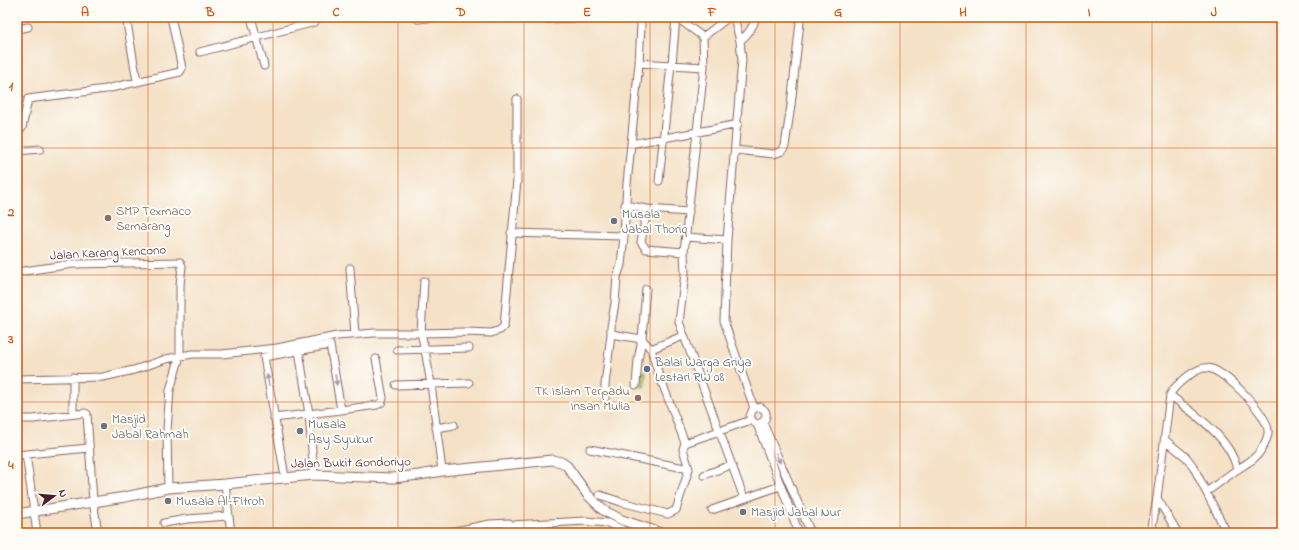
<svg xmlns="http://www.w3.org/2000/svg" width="1299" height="550" font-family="'Indie Flower',sans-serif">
<rect width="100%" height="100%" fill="#fdfcf7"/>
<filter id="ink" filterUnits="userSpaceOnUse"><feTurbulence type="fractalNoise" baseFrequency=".025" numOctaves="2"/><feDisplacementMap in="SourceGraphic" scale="8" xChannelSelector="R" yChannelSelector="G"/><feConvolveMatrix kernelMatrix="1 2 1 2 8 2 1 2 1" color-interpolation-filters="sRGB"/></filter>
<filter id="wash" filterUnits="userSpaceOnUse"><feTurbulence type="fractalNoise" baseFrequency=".012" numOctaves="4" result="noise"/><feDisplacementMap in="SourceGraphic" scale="16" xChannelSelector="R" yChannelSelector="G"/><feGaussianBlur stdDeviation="0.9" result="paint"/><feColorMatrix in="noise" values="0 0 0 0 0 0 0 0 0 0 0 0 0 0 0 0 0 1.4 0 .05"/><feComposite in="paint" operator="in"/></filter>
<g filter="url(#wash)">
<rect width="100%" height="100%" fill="#f4e1c6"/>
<path fill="#b5d57c" stroke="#807a54" d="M639,371L646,372L644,387L638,386Z"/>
</g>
<g filter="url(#ink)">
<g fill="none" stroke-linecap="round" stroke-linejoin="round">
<defs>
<path id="minor" d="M126,17L137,81
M251,17L264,66
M416,17L418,19L440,17
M544,17V19L621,17
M676,17L703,37L704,67L684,252L685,274L679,322L744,498
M734,17L740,41L742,60L727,240L724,321L754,408
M17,29L28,27
M703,37L729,17
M740,41C748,34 753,28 756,17
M200,52L315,22
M639,63L704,67
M672,64L676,17
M17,129L22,128L28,99L106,89L180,72L182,68L171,17
M631,144C667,137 702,132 738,124
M735,150L774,154L782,151L785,146L791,105L800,22
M17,151L40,149
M659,181L671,64
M625,205L647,209L689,212
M647,209L641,242L646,249L684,252
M511,233L624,236
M686,237L727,240
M350,268L355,335
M17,272L73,264L180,262L182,266L180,285V356L170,390L167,430L168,488
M424,281L421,333L425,350L431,384L442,471
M611,334L642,339L646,289
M651,349L683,336
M397,350L469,348
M299,351L309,414L314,475
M17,379L103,377L134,370L166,359L192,354H222L277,348L337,336L374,333H421L466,332L491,333L500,330L504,326L517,180V99
M396,385L469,383
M636,385L638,360L642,339
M1170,395C1195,415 1230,437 1237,469
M605,398V385L611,334V327L615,303L617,277L621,265L624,236L627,184L639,63L641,25L640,17
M341,410L377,405L382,402L383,398L376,359
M73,414V377
M274,418L341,410L330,345L264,357L266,368L285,477
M17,419H33L85,413L87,414L93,501L98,533
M763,423L811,533
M757,424C767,422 770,412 760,407L753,409L750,416L753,422L757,424L799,533
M436,428L454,425
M1165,440L1186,457L1193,466L1227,533
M685,443L751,420
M590,449L689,469
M26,454L37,533
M17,455L89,448
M704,475L731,465
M225,484L231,533
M600,495L621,502L668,514L676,510L689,469L683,449L685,443L658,372L651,349L642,339
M1157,498L1178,533
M712,510L780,486
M164,523L187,519L228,516
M511,525L586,521L608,523L623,530
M445,533L490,524L509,523L511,525L513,533
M1151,533L1157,498L1170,395C1174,385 1198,366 1208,368C1226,371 1266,413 1268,430C1269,436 1264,445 1261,450C1256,459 1247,463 1238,469C1227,476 1217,485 1206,492"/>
<path id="tertiary" d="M17,514L125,497L168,488L225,484L314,475L393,478L419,475L442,471L552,460L561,462L567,466L587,494L603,510L622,520L661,533"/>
</defs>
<use href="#minor" stroke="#866361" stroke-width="9"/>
<use href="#tertiary" stroke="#866361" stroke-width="11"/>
<use href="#minor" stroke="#fff" stroke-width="7"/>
<use href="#tertiary" stroke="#fff" stroke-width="9"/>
</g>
<defs><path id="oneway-solid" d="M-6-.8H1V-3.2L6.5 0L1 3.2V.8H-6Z"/></defs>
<g fill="#ae9aa0">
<use href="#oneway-solid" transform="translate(268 380) rotate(-100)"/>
<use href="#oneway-solid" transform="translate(336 380) rotate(81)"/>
<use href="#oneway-solid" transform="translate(778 458) rotate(66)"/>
</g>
</g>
<path fill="none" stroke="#d8530f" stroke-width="1" stroke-opacity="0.55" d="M148,17V533M273,17V533M398,17V533M524,17V533M650,17V533M775,17V533M900,17V533M1026,17V533M1152,17V533M17,148H1282M17,275H1282M17,402H1282"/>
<g fill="#8d6e63" stroke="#fdfcf7" stroke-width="1.5">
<circle cx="108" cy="218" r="4"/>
<circle cx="638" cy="398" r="4"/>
</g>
<g fill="#6b7280" stroke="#fdfcf7" stroke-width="1.5">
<circle cx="614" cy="221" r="4"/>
<circle cx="104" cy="426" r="4"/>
<circle cx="300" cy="431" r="4"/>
<circle cx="168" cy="501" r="4"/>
<circle cx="743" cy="512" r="4"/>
</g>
<circle fill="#5c6f8a" stroke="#fdfcf7" stroke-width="1.5" cx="647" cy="369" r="4"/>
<g text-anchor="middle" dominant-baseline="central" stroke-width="4" stroke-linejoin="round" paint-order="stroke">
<g font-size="13" fill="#785e54" stroke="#fdfcf7" text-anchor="start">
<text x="116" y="211">SMP Texmaco<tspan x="116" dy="15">Semarang</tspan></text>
<text x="630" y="391" text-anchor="end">TK Islam Terpadu<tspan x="630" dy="15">Insan Mulia</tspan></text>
</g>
<g font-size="13" fill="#5b616d" stroke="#fdfcf7" text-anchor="start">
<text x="622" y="214">Musala<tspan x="622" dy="15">Jabal Thoriq</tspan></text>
<text x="112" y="419">Masjid<tspan x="112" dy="15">Jabal Rahmah</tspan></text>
<text x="308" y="424">Musala<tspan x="308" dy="15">Asy Syukur</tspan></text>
<text x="176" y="501">Musala Al-Fitroh</text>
<text x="751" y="512">Masjid Jabal Nur</text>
</g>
<g font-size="13" fill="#4a1f2b" stroke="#fdfcf7">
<text transform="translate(108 253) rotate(-3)">Jalan Karang Kencono</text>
<text transform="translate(351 463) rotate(-1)">Jalan Bukit Gondoriyo</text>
</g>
<g font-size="13" fill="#4e5e75" stroke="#fdfcf7" text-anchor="start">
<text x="655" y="362">Balai Warga Griya<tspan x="655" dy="15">Lestari RW 08</tspan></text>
</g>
</g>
<rect width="1299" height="550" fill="none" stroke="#fdfcf7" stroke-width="44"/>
<g transform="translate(54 496) rotate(74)" stroke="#fdfcf7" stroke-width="3" paint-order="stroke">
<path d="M0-3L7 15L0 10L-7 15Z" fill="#4a1f2b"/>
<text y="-6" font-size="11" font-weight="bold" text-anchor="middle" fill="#4a1f2b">N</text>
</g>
<rect x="22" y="22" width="1255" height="506" fill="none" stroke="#d8530f" stroke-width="1.5"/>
<g font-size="13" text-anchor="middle" font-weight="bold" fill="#d8530f">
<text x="85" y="16">A</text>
<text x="210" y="16">B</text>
<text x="336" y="16">C</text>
<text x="461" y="16">D</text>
<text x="587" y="16">E</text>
<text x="712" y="16">F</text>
<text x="838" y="16">G</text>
<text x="963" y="16">H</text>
<text x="1089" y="16">I</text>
<text x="1214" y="16">J</text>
<text x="11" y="90">1</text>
<text x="11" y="216">2</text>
<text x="11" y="343">3</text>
<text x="11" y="469">4</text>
</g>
</svg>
